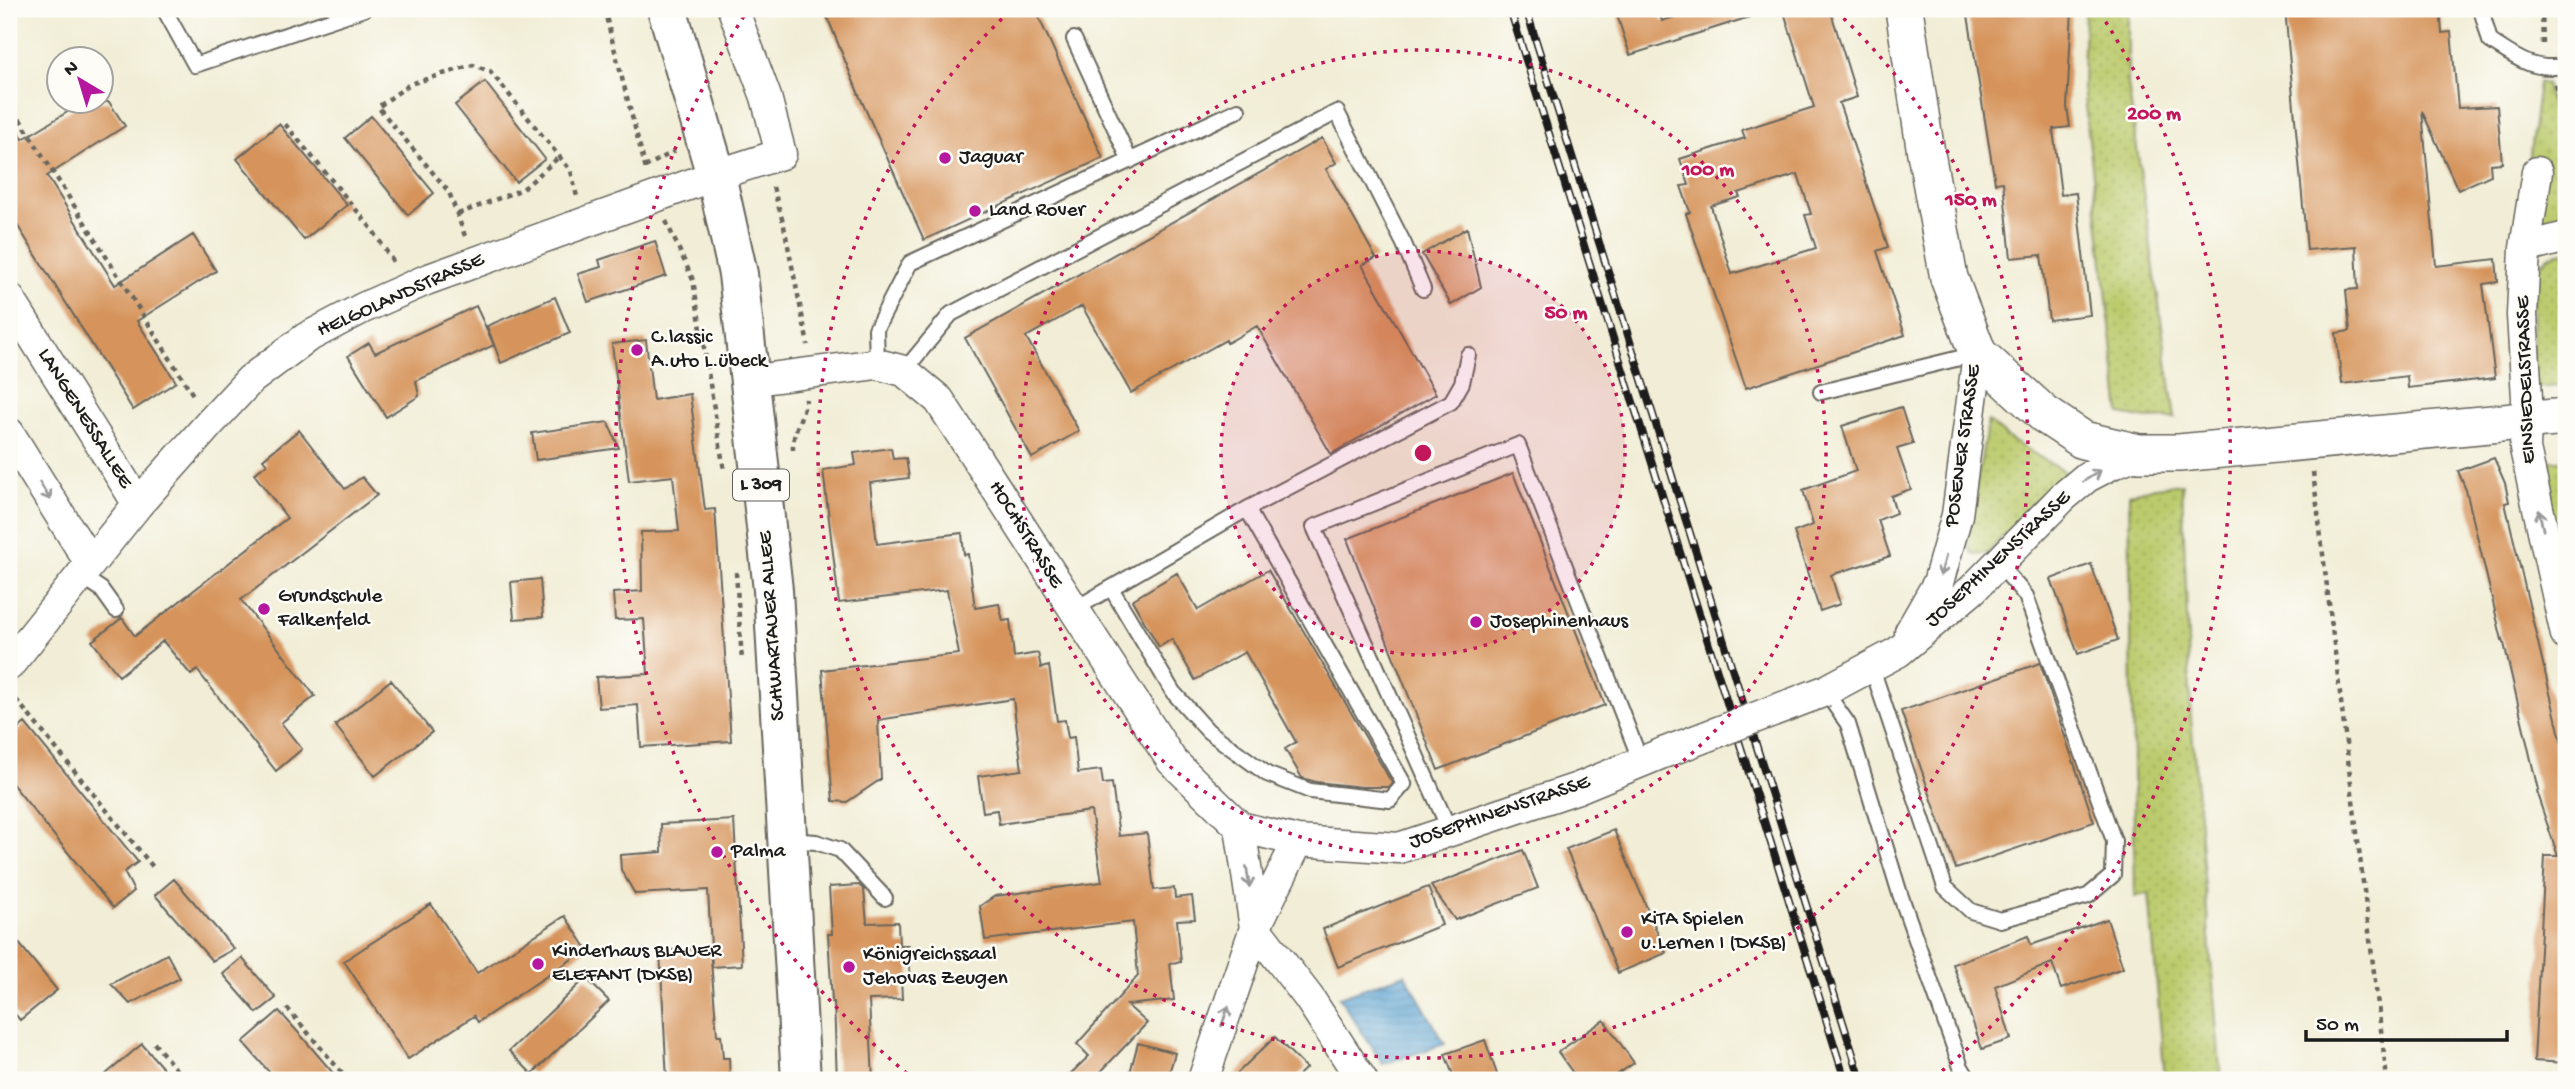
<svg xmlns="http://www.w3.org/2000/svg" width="2575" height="1089" font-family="'Gochi Hand',sans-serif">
<defs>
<pattern id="grass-dots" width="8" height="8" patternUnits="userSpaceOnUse" patternTransform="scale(1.75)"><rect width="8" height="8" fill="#bbca6c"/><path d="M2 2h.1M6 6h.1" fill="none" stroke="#a0ad5d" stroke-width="1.8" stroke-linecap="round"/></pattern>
<pattern id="water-rules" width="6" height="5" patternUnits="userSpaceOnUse" patternTransform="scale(1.75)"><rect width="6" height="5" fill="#5ba3d2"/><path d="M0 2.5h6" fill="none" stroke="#4a84aa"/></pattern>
</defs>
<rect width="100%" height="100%" fill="#fdfcf7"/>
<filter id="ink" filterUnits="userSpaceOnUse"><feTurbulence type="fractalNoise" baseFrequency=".0143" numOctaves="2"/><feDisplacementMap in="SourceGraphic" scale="14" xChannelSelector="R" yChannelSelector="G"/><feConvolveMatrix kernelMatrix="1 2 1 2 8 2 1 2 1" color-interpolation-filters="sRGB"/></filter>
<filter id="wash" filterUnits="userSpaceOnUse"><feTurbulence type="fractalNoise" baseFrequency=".00686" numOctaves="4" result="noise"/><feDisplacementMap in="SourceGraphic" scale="28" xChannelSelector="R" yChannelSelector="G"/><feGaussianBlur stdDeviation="1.57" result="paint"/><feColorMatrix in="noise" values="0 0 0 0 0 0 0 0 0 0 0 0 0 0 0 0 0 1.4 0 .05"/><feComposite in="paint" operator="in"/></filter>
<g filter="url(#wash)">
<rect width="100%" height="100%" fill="#f1edd6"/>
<path fill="url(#grass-dots)" stroke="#6c7344" stroke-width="2" d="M2085,9H2128V84L2175,418L2146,419L2120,414L2083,87Z
M2539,82L2546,84L2566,181V221L2549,224L2542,221L2529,162Z
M2566,252V383L2561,386L2532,388L2533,273C2542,260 2550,253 2566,252Z
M1988,421L2011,440L2066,473L2040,496L1988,553L1973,554L1966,543Z
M2533,460H2566V576Z
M2182,484L2191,718L2221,1080H2165L2149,893L2135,897L2129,494L2155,487Z"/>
<path fill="url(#water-rules)" stroke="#3c6077" stroke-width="2" d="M1405,974L1445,1044L1383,1064L1339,997Z"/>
<g id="blocks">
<path fill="#d6945c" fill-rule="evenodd" d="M824,9H1035L1103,158L924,240L859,95Z
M1615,9H1658L1662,21L1699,9H1761L1762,13L1630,55Z
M1783,9H1830L1857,97L1839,103L1888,247L1877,251L1905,335L1746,388L1686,214L1690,212L1681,186L1689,185L1680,159L1745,138L1742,130L1814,107ZM1798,174L1811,214L1805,215L1816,248L1732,274L1711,206L1740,197L1738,193Z
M1967,9H2072L2067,107L2070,127L2053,129L2061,195L2076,193L2090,315L2049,320L2041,255L2011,258L2003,182L1995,183Z
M2285,9H2440L2442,33L2451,32L2458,108L2497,106L2502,163L2490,164L2491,175L2458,190L2422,111L2436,266L2496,259L2498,282L2483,284L2495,378L2408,388L2407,376L2342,384L2336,333L2350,331L2346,290L2358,289L2356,246L2307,250Z
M485,82L545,159L516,182L455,105Z
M84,102H109L125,126L47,176L115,285L193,235L216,271L137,321L176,382L133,410L9,212V116L23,139Z
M371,116L434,193L408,215L345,138Z
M279,124L347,205L304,240L237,159Z
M1322,138L1336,163L1326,169L1376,258L1362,265L1436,394L1331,454L1257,326L1227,343L1226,340L1131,393L1082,306L1026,337L1079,431L1032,458L965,338Z
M1467,228L1481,287L1451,305L1422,254Z
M655,241L666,276L588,302L578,274L601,267L599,260Z
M555,297L570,333L501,363L487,326Z
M476,306L494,345L416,381L419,396L386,417L348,356L369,343L375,353Z
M646,340L653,400L690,394L705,510L715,509L731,741L641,747L638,705L599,708L596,677L648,674L644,619L615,620L613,593L642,591L641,532L679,531L673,476L629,481L612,344Z
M1901,407L1913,444L1897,449L1911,489L1891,496L1896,513L1878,520L1890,556L1831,575L1840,604L1820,611L1794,532L1813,525L1803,490L1856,471L1842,426Z
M608,422L619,448L536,460L532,433Z
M299,430L345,489L362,477L377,495L241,600L315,696L281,723L302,749L276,771L197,670L191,675L163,641L119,676L92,641L122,618L135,636L287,518L254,474L267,464L263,459Z
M891,448L893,459L906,458L909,478L870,483L877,544L962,533L964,555L968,554L975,608L999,604L1003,621L1010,620L1014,657L1038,653L1041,668L1049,666L1057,721L1065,720L1068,738L1074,737L1078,773L1101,770L1103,784L1112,783L1119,836L1147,833L1154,890L1174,888L1175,898L1192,896L1195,919L1177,920L1181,962L1170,963L1174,1000L1127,1005L1147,1023L1093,1080H1064L1089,1056L1077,1044L1138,976L1133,922L985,940L980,906L995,896L1102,882L1091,811L999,824L997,810L983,812L978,776L1022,770L1013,699L878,720L881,779L847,802L833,801L822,670L959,654L947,590L839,603L823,470L856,465L854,453Z
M2494,458L2505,483L2509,502L2505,503L2566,761V1063L2534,1061L2545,856H2558L2536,791L2538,790L2503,639L2502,640L2466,490L2458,471Z
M1513,473L1605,705L1438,770L1347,539Z
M2091,564L2118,640L2078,654L2051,579Z
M1268,570L1392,783L1389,787H1362L1316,782L1302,778L1285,749L1296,742L1245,652L1195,680L1172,639L1159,647L1132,600L1177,573L1198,610Z
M540,579L543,617L514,619L511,582Z
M2040,663L2094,822L1956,869L1901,711Z
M391,680L432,732L375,776L335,725Z
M25,723L138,862L124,872L134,891L113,908L9,780V737Z
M734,820L742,965L712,967L708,890L635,894L621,870L620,855L662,852L661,824Z
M1614,830L1666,953L1618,973L1566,849Z
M1523,850L1538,888L1455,920L1431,886Z
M174,879L234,949L212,961L155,895Z
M859,885L864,890L867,923L898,922L899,945H908L910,978H901L902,999L869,1000L873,1080H837L834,1002H832L828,934H832L829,887Z
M1428,887L1442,925L1338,967L1323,929Z
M431,904L477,973L565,916L587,949L478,1022L474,1016L408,1059L344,961Z
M2107,919L2123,968L2061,989L2052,963L1995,986L2011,1039L1982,1049L1953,964L2028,936L2031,945Z
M9,931L57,990L20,1020L9,1007Z
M710,948L717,1035H721L723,1058H729L730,1080H667L660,951Z
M167,954L180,978L130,1004L111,984Z
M242,958L276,998L257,1013L223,974Z
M586,978L609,1001L532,1074L509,1051Z
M279,1011L304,1039L339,1080H276L243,1042Z
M1604,1020L1634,1063L1609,1080H1578L1558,1052Z
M1275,1037L1306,1068L1294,1080H1230Z
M1485,1040L1499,1080H1455L1445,1054Z
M1138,1043L1175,1053L1167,1080H1128Z
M142,1044L173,1080H99Z"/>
</g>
</g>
<g filter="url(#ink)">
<use href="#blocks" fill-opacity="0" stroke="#67655d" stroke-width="2"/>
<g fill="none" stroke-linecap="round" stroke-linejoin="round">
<defs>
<path id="service" d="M164,9L195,65L364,9
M2481,9L2490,41C2518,59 2532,71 2566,66
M1074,39L1130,161
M877,364L876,329L910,263L1238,110
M904,371L951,314L1337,112L1404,244L1423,289
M1821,392L1976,354
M80,575L101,589L116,610
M1111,588L1173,692L1208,731L1267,774L1310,791L1390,800L1404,784L1247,509
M1073,610L1247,509L1451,402L1462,383L1468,355
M1872,668L1945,887L1971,911L2000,920L2088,896L2113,875L2114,841L2026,596L1998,563
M1825,691L1848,724L1900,894L1961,1067L1969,1080
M1450,831L1314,527L1518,445L1641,762
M789,840L816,842L840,850L885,898"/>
<path id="minor" d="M2537,172L2525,248L2522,315L2527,398L2525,449L2566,635
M2525,248L2566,237
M9,298L138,504
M748,381L877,364L904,371L939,400L1172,761L1240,827L1298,841L1399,848L1578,788L1663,753
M9,433L90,563
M1910,632L1938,583L1957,515L1978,354
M9,665L138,504L210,423L250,380L306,338L363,308L426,280L716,175L781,154L766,97L733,9
M1825,691L1898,652L1972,590L2063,497L2087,477L2114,463L2139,453
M1240,827L1255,928L1309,998L1362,1080
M1203,1080L1255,928L1298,841"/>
<path id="tertiary" d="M1904,9L1926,153L1949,278L1978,354L2044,414L2083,440L2139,453H2179L2566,417"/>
<path id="primary" d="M667,9L716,175L738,274L773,590L801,1080"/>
</defs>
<use href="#service" stroke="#67655d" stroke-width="18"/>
<use href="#minor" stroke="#67655d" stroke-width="33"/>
<use href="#tertiary" stroke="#67655d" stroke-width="40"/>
<use href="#primary" stroke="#67655d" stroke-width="42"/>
<path stroke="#67655d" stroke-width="4.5" stroke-dasharray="5 5" stroke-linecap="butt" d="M604,9L646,170
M2542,9L2543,46
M2555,85L2566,120
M9,102L195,398
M285,124L372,229L394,263
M645,167L675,151
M773,187L784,226L808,345
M458,214L523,189L559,157
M666,221L693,280L724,470
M465,236L449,192L378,107L410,84L473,65L490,71L571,171L577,197
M793,450C792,432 803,417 806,399
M2313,472L2387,1079
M736,572L742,661
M10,692L153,867
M287,1008L348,1080
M154,1043L185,1080"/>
<use href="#service" stroke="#fff" stroke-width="14"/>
<use href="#minor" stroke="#fff" stroke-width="30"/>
<use href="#tertiary" stroke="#fff" stroke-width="37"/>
<use href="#primary" stroke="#fff" stroke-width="38"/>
<defs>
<path id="rail" d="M1510,9L1845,1080
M1526,9L1861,1080"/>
</defs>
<use href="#rail" stroke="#1c1c1c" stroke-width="8"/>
<use href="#rail" stroke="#fdfcf7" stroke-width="5" stroke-dasharray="16" stroke-linecap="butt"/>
<defs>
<path id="minor-bridge" d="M1663,753L1825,691"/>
</defs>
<use href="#minor-bridge" stroke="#67655d" stroke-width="33" stroke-linecap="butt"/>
<use href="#minor-bridge" stroke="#fff" stroke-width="30"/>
</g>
<defs><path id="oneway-shaft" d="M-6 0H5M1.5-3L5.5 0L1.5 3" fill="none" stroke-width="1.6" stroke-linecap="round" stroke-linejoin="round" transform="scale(1.75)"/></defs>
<g stroke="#999">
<use href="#oneway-shaft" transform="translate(2092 476) rotate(-32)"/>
<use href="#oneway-shaft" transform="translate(45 491) rotate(58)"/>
<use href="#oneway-shaft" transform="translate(2541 520) rotate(-102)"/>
<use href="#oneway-shaft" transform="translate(1943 566) rotate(105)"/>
<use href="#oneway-shaft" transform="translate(1248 877) rotate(82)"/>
<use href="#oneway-shaft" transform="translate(1225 1016) rotate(-71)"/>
</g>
</g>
<circle cx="1423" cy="453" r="202" fill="#c2185b" fill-opacity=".12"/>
<g fill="none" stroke="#c2185b" stroke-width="3.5" stroke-dasharray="3.5 7">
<circle cx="1423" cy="453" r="202"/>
<circle cx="1423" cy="453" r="403"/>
<path d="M1836 11A605 605 0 1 1 1010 11"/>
<path d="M915 1080A807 807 0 0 1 746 13M2100 13A807 807 0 0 1 1931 1080"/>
</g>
<g fill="#b5179e" stroke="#fdfcf7" stroke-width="2.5">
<circle cx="945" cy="158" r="7"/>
<circle cx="975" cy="211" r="7"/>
<circle cx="637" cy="350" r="7"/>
<circle cx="264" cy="609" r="7"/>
<circle cx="1476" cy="622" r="7"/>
<circle cx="717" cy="852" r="7"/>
<circle cx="1627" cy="932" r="7"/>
<circle cx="538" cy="964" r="7"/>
<circle cx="849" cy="967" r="7"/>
</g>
<g text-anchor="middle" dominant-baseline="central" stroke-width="5" stroke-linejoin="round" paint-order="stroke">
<rect fill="#fdfcf7" stroke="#605f5e" stroke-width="2" x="733" y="469.5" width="56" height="31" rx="5"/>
<g font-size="19" font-weight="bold" fill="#1c1c1c">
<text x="761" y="485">L 309</text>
</g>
<g font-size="21" fill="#1c1c1c" stroke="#fdfcf7" text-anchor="start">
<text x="959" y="158">Jaguar</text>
<text x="989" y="211">Land Rover</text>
<text x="651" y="338">C.lassic<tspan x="651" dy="24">A.uto L.übeck</tspan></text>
<text x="278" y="597">Grundschule<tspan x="278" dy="24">Falkenfeld</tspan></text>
<text x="1490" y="622">Josephinenhaus</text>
<text x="731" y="852">Palma</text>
<text x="1641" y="920">KiTA Spielen<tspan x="1641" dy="24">u.Lernen I (DKSB)</tspan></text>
<text x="552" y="952">Kinderhaus BLAUER<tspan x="552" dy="24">ELEFANT (DKSB)</tspan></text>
<text x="863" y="955">Königreichssaal<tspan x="863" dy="24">Jehovas Zeugen</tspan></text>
</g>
<g font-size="21" fill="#1c1c1c" stroke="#fdfcf7">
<text transform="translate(401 296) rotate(-24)">HELGOLANDSTRASSE</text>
<text transform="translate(2527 380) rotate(-92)">EINSIEDELSTRASSE</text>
<text transform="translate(84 419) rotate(58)">LANGENESSALLEE</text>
<text transform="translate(1964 446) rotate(-82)">POSENER STRASSE</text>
<text transform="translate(1025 535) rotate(58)">HOCHSTRASSE</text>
<text transform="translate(1999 560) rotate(-43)">JOSEPHINENSTRASSE</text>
<text transform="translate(773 626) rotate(-94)">SCHWARTAUER ALLEE</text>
<text transform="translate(1500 813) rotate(-19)">JOSEPHINENSTRASSE</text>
</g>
</g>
<circle cx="1423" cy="453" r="10" fill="#c2185b" stroke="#fdfcf7" stroke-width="3.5"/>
<g font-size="21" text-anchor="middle" font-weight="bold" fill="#c2185b" stroke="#fdfcf7" stroke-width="5" stroke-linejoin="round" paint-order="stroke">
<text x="2154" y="119">200 m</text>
<text x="1708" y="175">100 m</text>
<text x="1971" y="205">150 m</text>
<text x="1566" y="318">50 m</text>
</g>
<rect width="2575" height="1089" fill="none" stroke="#fdfcf7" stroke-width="35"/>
<g transform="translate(80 80) rotate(322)"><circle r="33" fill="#fdfcf7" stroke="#a3a29f" stroke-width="2"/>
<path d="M0-5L12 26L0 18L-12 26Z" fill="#b5179e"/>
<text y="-10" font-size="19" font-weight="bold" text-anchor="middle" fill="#1c1c1c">N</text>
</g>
<path d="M2306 1030v10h201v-10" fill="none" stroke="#1c1c1c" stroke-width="3.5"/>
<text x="2316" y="1030" font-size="21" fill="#1c1c1c" stroke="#fdfcf7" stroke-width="5" paint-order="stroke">50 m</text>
</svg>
